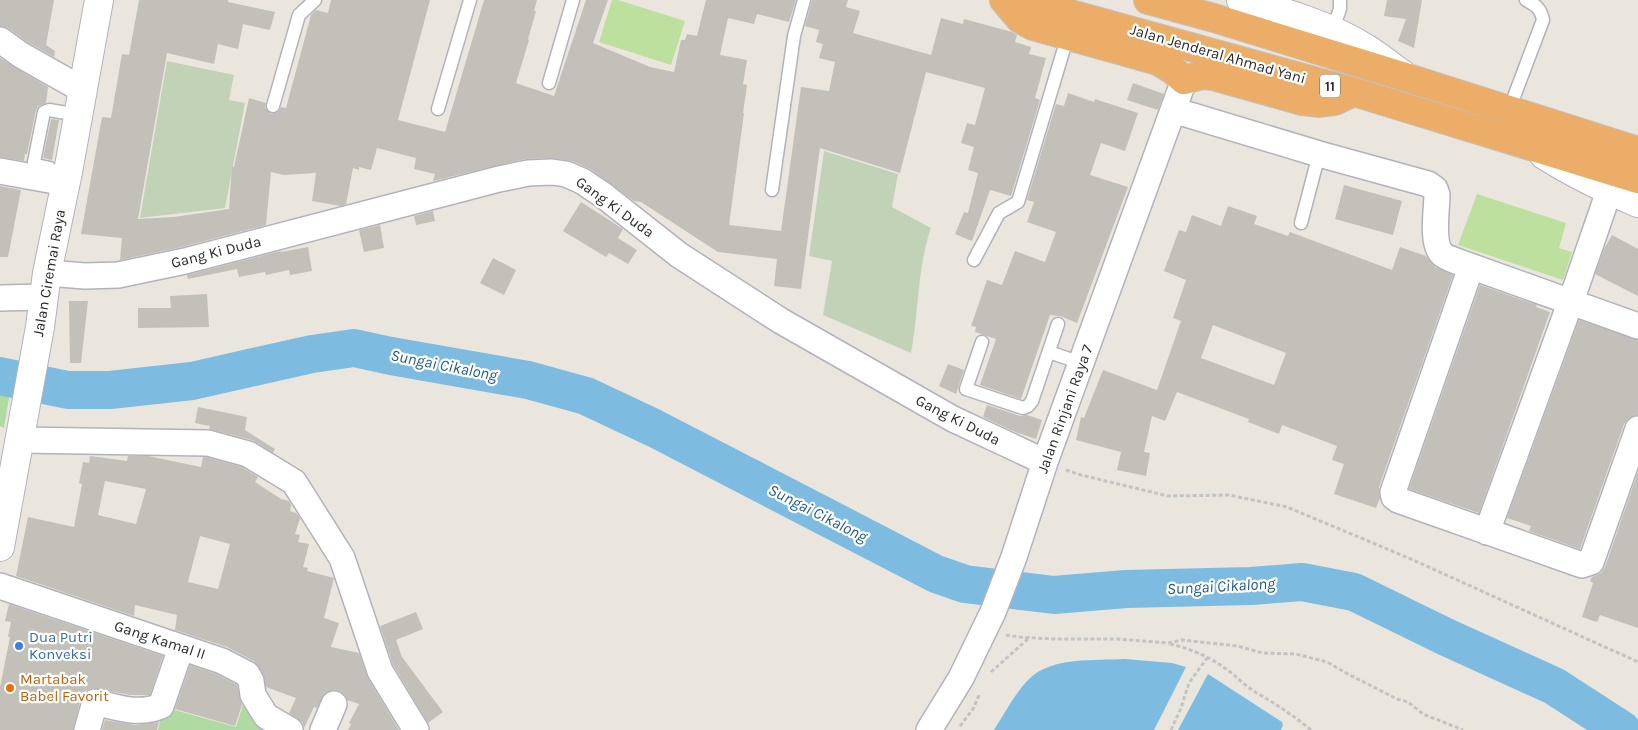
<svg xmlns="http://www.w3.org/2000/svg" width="1638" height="730" font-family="Karla,sans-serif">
<rect width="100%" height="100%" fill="#eae6de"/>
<path fill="#afdaa1" d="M0,384L5,386L10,392L4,428L0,426Z
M247,692L270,730H158L161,717L171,709L236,727Z"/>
<path fill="#c2d2b7" d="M167,61L234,75L229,100L245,103L225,208L140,218Z
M824,151L898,174L892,207L931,228C917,268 919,312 911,353L823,315L832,261L809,256Z"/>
<path fill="#bee09e" d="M612,0H618L685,21L671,65L599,42Z
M1477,194L1566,223L1559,248L1572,252L1563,280L1458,245Z"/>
<path fill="#7dbce0" d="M1125,659L1172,663L1186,667L1154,730H994C1005,713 1015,693 1029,679C1053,656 1095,661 1125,659Z
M1208,674L1282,722L1283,725L1281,730H1178Z"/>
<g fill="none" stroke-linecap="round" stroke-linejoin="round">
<path stroke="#7dbce0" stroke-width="38" d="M0,376L68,390H110L192,381L312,354L354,348L391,356L528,380L586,396L654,428L936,574L965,584L1054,595L1126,589L1251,586L1302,582L1354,592L1446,637L1554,686L1622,730"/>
</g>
<path fill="#c3c0b9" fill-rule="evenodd" d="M0,0H54L46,45L55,51L54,57L29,43L8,28L0,26Z
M139,0H228V2L275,12L270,30L243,24L238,49L218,44L214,64L167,53L138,219L174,217L229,209L232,166L234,167L249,98L266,103L265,108L271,114L278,112L281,107L286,108L311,15L316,10L328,13L331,0H430L398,120L445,132L484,0H537L534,11H536L528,39L529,40L516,83L554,96L586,0H608L593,43L650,67L674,72L681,40H685L687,34L697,36L706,0H796L789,22L757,14L754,24L728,18L720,55L747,60L743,84L747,85L743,113H744L729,225L781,231L801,87L829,91L835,62L819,58L823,44L816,42L819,30L805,26L812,0H848L846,7L860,11L853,33L931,55L941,18L963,24L964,19L1012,32L1017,35L1015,42L1031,47L1029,54L1046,58L1035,98L1040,100L1011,196L990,190L972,241L955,234L964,212L968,213L978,173L968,170L974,147L961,143L967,123L975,125L985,88L926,72L900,173L820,148L801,289L774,286L777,259L718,252L641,202L634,201L590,169L572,161L552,158L525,159L433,181L435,174L414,169L416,158L377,148L371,170L359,167V170L353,168L346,204L341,206L312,201L316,173L284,175L271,172L266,225L182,247L120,260L122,238L81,234L102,117L111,118L122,54L129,55Z
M1387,0H1422L1414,48L1398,41L1406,19L1384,16Z
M0,58L48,87L46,103L38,106L36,110L27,154H25L24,161L0,157Z
M1133,83L1164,94L1158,110L1127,100Z
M1068,93L1094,102L1095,99L1138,113L1125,151L1101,143L1090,175L1128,187L1077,323L1060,316L1050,315L1021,399L980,385L996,339L975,332L976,327L971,326L987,280L1002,285L1015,251L1045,262L1056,232L1027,222L1034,202L1027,200L1056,104L1064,106Z
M51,119L59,120L52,160L43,158Z
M1344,185L1402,201L1393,235L1335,219Z
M0,186L21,190L8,257H0Z
M581,202L623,229L618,238L637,250L628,264L609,253L606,257L563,231Z
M1228,206L1257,216L1254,224L1288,236L1290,232L1392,270L1400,247L1426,256L1435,267L1453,275L1379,487L1380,498L1376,508L1334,494L1344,464L1332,460L1337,446L1282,425L1279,434L1248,422L1249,419L1177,392L1165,421L1152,416L1144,452L1150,453L1146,476L1117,470L1121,452L1076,440L1081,417L1084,418L1103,370L1157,390L1181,321L1173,318L1186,280L1164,271L1179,230L1186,232L1192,215L1221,226ZM1213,325L1286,353L1274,385L1201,358Z
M433,211L435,221L416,225L414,216Z
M380,225L384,248L364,252L359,230Z
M1612,235L1638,249V296L1595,274L1604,249Z
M308,247L312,271L290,275L289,270L266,275L265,272L239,277L237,269L188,279L187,275L280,251L281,252Z
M493,258L516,270L504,295L480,283Z
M1480,285L1537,305L1536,307L1550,312L1479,513L1409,489Z
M207,294L209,327L138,328V308H171L170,296Z
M69,301H88L81,363H70Z
M1579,320L1638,340V415L1629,418L1624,424L1580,549L1529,531L1531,526L1507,518Z
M948,364L964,370L956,394L939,386Z
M987,405L1020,416L1027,415L1042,420L1036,439L1015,432L983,417Z
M198,407L247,417L245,430L275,449L273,453L252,440L209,429L210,426L195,423Z
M90,456L127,461L128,456H148L201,467L203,457H206L242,467L258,477L255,482L281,499L289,501L291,505L290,511L296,513L300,518L295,534L300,535L298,542L309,544L303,567L308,568L307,571L334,578L324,618L339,623L331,647L359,653L368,678L399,730H348L351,724L349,723L359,704L347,700L345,695L340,691L333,690L325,693L317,708L314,707L304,728L302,722L289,713L296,698L266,687L263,674L254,661L227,647L175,630L177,615L135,605L134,616L16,576L28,517L74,527L82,484L79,483L83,462L89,463ZM105,481L146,489L136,524L98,515ZM200,536L230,544L218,589L188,582Z
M1638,472V628L1600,615L1597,622L1582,617L1593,583L1590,581L1592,577L1601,573L1605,567Z
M9,604L163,656L150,695H130L92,688L85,691L81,698L73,730H0V687L10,637H8L11,622L5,621Z
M416,612L423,629L396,640L402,657L443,712L428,723L393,665L380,626Z
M190,665L216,674L237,685L242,705L235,726L175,709Z
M105,720L135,725L159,722L157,730H102Z"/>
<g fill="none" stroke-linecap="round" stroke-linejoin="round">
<defs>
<path id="lane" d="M1332,31L1340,9V0
M549,83L573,0
M273,106L299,15L315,0
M438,109L470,0
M1509,110L1543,20C1541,9 1536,5 1526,0
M50,168L36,165L34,162L44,112L49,110L78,115
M772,190L794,36L804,0
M1301,223L1319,154
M974,260L999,213L1018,202L1068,35
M982,342L966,389L1023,408L1028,406L1032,401L1058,324
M1049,352L1081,363"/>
<path id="street" d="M0,40L21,55L83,90
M1173,110L1319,154L1428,184L1435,189L1437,195C1437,209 1431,243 1442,254C1445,257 1451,259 1456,261L1638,326
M0,171L66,183
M1471,267L1393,492L1394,497L1398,500L1582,565L1591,562L1638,429
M47,273L85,276L118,275L185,261L499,179L528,173L552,172L566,174L582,181L603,195L679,255L781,321L953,419L1045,462
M0,298L44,297
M20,440L208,443L248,454L294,482L342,558L380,671L416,730
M1487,532L1577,284L1609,191
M0,586L222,661L247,674L251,681L253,695L266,716L290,730
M87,730L95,702C117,708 139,715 161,706L181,648
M323,730L334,704
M929,730L961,678L993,612L1014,557L1045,462L1184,80"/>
<path id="secondary" d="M1241,0C1281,11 1332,26 1367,49C1379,56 1390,66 1402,74
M1544,155C1574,174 1605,189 1638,203
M0,547L40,327L47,273L68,172L99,0"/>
<path id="highway" d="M1004,0L1020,19L1033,26L1158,61L1174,71L1184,80L1202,75L1213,76L1302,101L1320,103L1335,101L1354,92
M1020,0L1354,92L1638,179
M1148,0L1214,18L1405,77L1638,151"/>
</defs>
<use href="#lane" stroke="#b1b3bc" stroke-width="15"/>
<use href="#street" stroke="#b1b3bc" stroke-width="28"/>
<use href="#secondary" stroke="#b1b3bc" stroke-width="30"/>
<use href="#highway" stroke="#c3c3c3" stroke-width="30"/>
<path stroke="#c3c3c3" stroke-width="3" stroke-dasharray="4 2.5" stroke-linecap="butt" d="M1066,470L1081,475L1168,496L1229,495L1287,507L1411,559L1638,662
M1006,635L1019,637L1052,639H1118L1168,643L1182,640L1237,646L1263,653L1296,654L1327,662L1348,674L1397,699L1408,702L1423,714L1463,730
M1170,644C1188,648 1208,656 1223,667C1235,674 1244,686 1257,693C1276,704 1294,716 1311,730
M991,672L1029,638
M960,726L973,709L980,693
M1171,730L1181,708L1189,683L1207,658"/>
<use href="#lane" stroke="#fff" stroke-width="12"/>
<use href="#street" stroke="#fff" stroke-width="25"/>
<use href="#secondary" stroke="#fff" stroke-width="28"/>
<use href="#highway" stroke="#ebad68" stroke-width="28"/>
</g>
<circle fill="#3f7fe0" stroke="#fff" stroke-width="2" cx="19" cy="646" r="5"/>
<circle fill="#e8710a" stroke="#fff" stroke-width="2" cx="10" cy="688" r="5"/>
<g text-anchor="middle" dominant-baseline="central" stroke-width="4.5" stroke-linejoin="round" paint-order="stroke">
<rect fill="#fff" stroke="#6a6a6a" stroke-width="1" x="1320" y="74.5" width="20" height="23" rx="4"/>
<g font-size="14" font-weight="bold" fill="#2a2a2a">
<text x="1330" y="86">11</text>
</g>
<g font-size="15" fill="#2a2a2a" stroke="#fff">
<text transform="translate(1218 54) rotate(16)">Jalan Jenderal Ahmad Yani</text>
<text transform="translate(615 207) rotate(36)">Gang Ki Duda</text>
<text transform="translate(216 252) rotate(-14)">Gang Ki Duda</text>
<text transform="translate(49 273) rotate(-80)">Jalan Ciremai Raya</text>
<text transform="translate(1065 409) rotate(-70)">Jalan Rinjani Raya 7</text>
<text transform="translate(958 420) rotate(27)">Gang Ki Duda</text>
<text transform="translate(160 640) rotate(18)">Gang Kamal II</text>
</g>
<g font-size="15" fill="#366cbe" stroke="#fff" text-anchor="start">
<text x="29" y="637">Dua Putri<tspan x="29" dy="17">Konveksi</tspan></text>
</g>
<g font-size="15" fill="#c56008" stroke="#fff" text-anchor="start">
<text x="20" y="679">Martabak<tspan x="20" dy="17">Babel Favorit</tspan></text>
</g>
<g font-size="16" font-style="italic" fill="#1d5b8b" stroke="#fff">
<text transform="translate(444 365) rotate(11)">Sungai Cikalong</text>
<text transform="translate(818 513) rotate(27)">Sungai Cikalong</text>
<text transform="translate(1221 586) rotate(-3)">Sungai Cikalong</text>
</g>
</g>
</svg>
